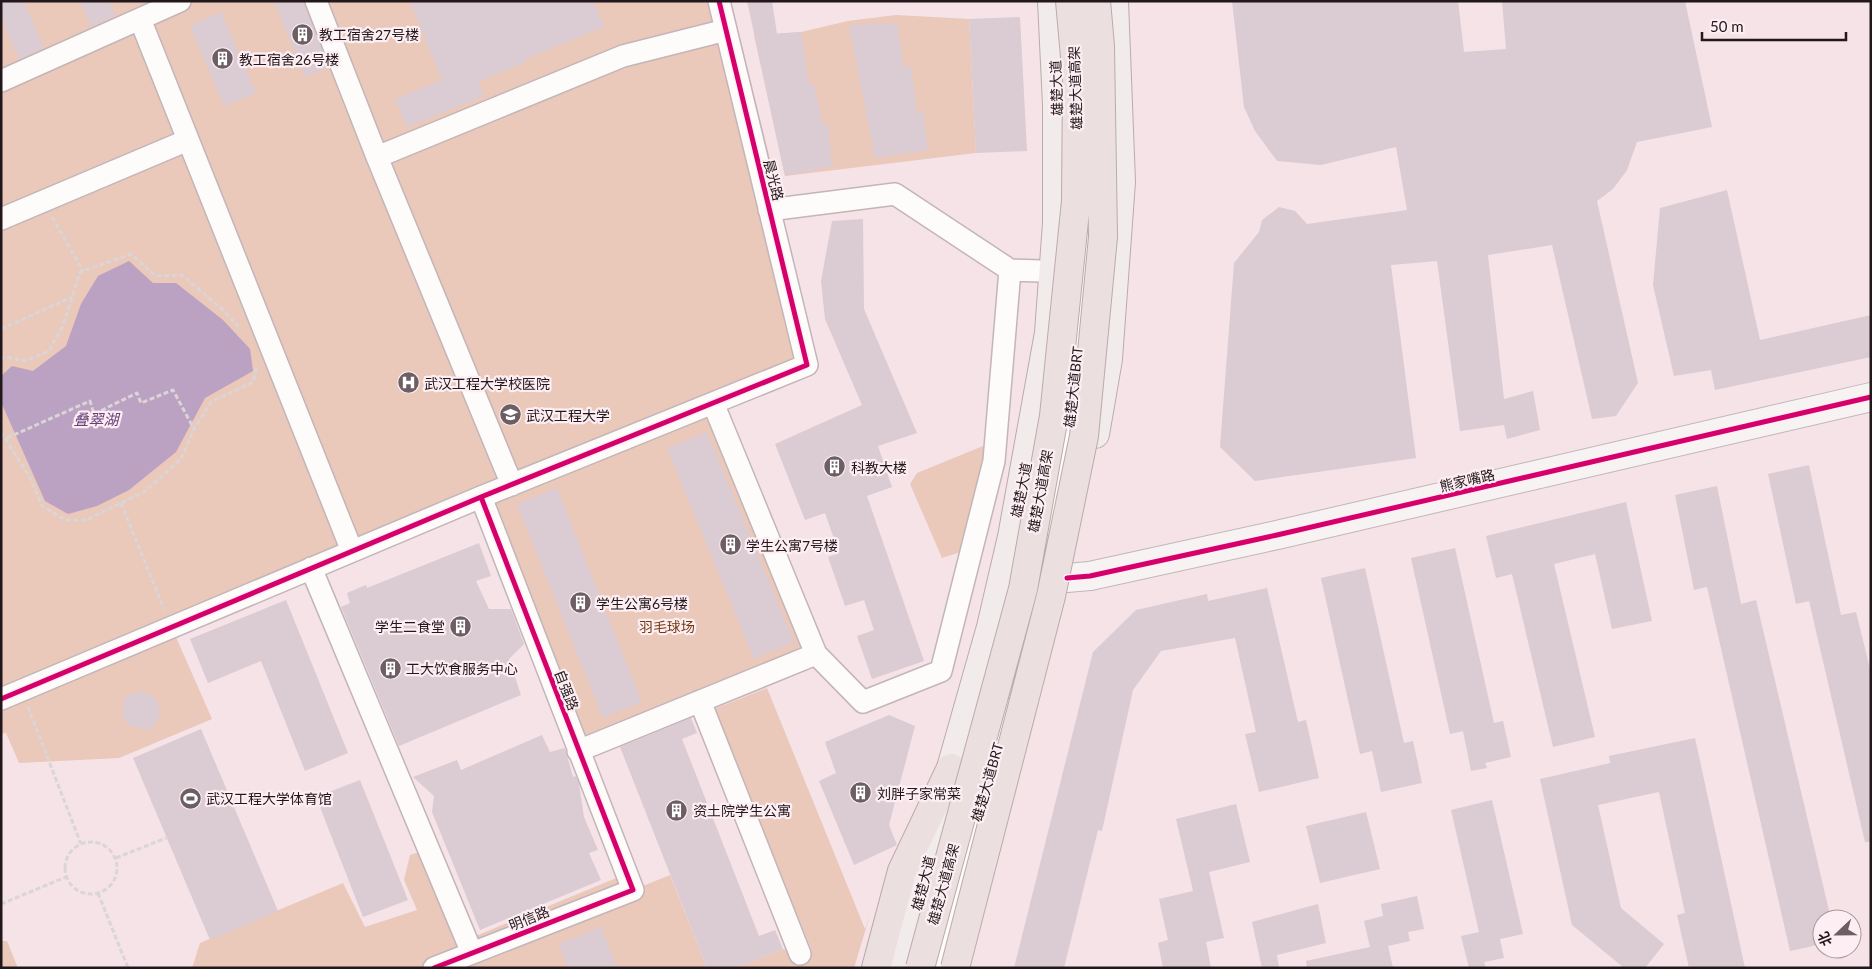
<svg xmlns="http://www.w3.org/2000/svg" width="1872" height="969" font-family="Lato,'Noto Sans SC',sans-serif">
<rect width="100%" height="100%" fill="#f5e3e7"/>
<path fill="#eac8ba" d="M1,1H731L778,192L769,210L807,365L713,403L816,654L578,751L481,497L172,628L212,719L119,758L19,763L6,733L1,734Z
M896,15L969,19L976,153L785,176L754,35L801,32L848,21Z
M988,444L964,551L942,558L910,484L917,473Z
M767,688L865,929L870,915L854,968H736L783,949L800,954L812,951L714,709Z
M428,849L466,940L626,874L633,890L670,875L707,968H192L200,943L343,883L365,927L417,910L404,880L410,855Z
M1,941H7L18,968H1Z"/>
<path fill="#bba1c2" d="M129,261L153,283H176L223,320L250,349L253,371L205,398L176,452L129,490L97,506L68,514L45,501L1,402V376L12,366L33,371L66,346L81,304L98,276Z"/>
<path fill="#dbcbd2" d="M1,1H24L44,48L19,59L1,16Z
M80,1H109L115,16L91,27Z
M274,1H304L329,67L305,77Z
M410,1H594L604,27L525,59L526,62L478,82L484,96L407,127L395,99L442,80Z
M747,1H772L777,34L801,32L809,84H814L823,125H828L832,166L785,176Z
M1232,1H1458L1464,52L1506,49L1502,1H1685L1712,127L1637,142L1627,170L1613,189L1597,201L1638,383L1616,416L1592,419L1552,245L1488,255L1504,399L1533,391L1540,430L1507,439L1504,425L1460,431L1437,261L1391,265L1416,458L1255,481L1220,447L1234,263L1259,232L1262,220L1279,207L1295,211L1307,224L1407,210L1396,147L1321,165L1277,161L1255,131L1244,107Z
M221,12L256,93L224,106L190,26Z
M1020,17L1027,151L976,153L969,19Z
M897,23L904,68L911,66L917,112H923L928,150L875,158L849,25Z
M1727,190L1760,340L1871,315V357L1715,390L1711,370L1674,376L1653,285L1660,208Z
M863,219L864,309L917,433L878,446L892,487L867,496L924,661L872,679L857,636L874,630L864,600L845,606L828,557L839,553L825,513L805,520L775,444L862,405L825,319L821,281L832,221Z
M707,432L794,642L754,659L667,448Z
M1809,465L1841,615L1856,612L1871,673V842H1865L1809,601L1796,604L1768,474Z
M1717,486L1741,604L1756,600L1831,919H1822V944L1790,951L1707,587L1694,590L1675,495Z
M557,488L642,702L603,718L517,504Z
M1626,502L1652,621L1612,629L1595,554L1554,564L1595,737L1553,747L1512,574L1496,578L1486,536Z
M479,543L491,576L476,581L489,609H511L524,644L509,659L521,695L399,746L341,607L350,603L347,593L366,585L367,588Z
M1455,548L1494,723L1503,721L1511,757L1485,763L1487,768L1471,771L1463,731L1450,734L1411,558Z
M1365,568L1404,743L1413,741L1422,783L1381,792L1372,751L1360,754L1321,578Z
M1267,588L1298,722L1306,720L1319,778L1259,792L1245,734L1256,732L1235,638L1161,651L1133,690L1102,831L1098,830L1064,968H1014L1093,652L1136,610L1207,594L1208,601Z
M286,600L348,753L305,771L261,661L208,683L190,639Z
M139,691L151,694L159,704V717L151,730L129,726L122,715L123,702L127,696Z
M889,715L915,726L889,825L897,845L854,865L819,781L836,773L825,742Z
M691,718L697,733L682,739L759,936L775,930L783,949L736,968H707L620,747Z
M201,729L278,911L210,940L133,758Z
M542,735L550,752L565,748L573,777L576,776L579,784L584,817L598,850L589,853L601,880L480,930L432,812L434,796L413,777L457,760L461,770Z
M1695,738L1745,968H1689L1677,915L1685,913L1659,792L1598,805L1621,908L1664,944L1645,968H1624L1572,925L1540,779L1610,763L1609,756Z
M360,780L408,900L363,917L316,797Z
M1492,800L1523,934L1500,939L1504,958L1484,962L1486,968H1469L1461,936L1479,932L1451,810Z
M1236,804L1250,862L1209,872L1224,938L1206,942L1211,968H1163L1158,943L1168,940L1159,899L1193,891L1176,819Z
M1366,812L1380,869L1320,883L1306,826Z
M1417,896L1424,929L1408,932L1410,941L1388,946L1393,968H1307L1306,961L1370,947L1364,921L1383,916L1381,904Z
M1318,904L1326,943L1277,955L1279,968H1262L1252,922Z
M601,927L617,968H568L559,944Z"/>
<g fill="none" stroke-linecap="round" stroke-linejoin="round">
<defs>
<path id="lane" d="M1051,531L1070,419L1090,209
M1032,617L1042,575
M937,968L966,855L1009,704"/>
<path id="street" d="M316,1L377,157L512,485
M140,19L352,551
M1,81L180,1
M377,157L623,56L726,30
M769,210L895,194L1010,270L1041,271
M1,219L188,140
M311,568L472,953
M816,654L863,702L941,671L994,461L1010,270
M1,699L481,497L807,365L719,1
M700,701L800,954
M578,751L816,654L713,403
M434,968L633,890L481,497"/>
<path id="secondary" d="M1067,578L1090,576L1277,535L1871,397"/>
<path id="primary" d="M1095,434L1108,359L1121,182L1114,1
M902,968L951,768L991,627L1012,537L1049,333L1057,223V105L1052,1"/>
<path id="highway" d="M876,968L902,871L951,768"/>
</defs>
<use href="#lane" stroke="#c3b5b8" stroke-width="12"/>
<use href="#street" stroke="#c3b5b8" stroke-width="24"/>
<use href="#secondary" stroke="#c3b5b8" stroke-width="30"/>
<use href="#primary" stroke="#bcaaab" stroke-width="30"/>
<use href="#highway" stroke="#bcaaab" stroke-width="30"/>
<path stroke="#dad5d6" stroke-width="3" stroke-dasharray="5 2.5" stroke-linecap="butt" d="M52,217L83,271
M1,329L72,297
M1,360L4,357L26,361L49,351L63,326L80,272L131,254L156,276L182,275L223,310L240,328
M1,432L30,478L42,506L65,520H86L144,492L181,459L194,429L211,402L253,382L257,367
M7,438L90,401L94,414L137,393L141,403L173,390L194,429
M121,503L164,609
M28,707L81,844
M65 868a26 26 0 1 1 52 0a26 26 0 1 1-52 0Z
M116,858L166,838
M98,893L128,968
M1,904L66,877"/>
<use href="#lane" stroke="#fefbfb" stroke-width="10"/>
<use href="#street" stroke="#fefbfb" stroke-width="21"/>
<use href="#secondary" stroke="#f8f3f3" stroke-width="28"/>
<use href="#primary" stroke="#f2ebeb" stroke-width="28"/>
<use href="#highway" stroke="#ebe0df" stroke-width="28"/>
<defs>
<path id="highway-bridge" d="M920,968L1023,589L1054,416L1076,201L1077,79L1070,1
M955,968L1051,596L1084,436L1103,237L1100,46L1096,1"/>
</defs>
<use href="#highway-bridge" stroke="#bcaaab" stroke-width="30" stroke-linecap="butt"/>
<use href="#highway-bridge" stroke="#ebe0df" stroke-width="28"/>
<defs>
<path id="cycleway" d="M1067,578L1090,576L1277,535L1871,397
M1,699L481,497L807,365L719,1
M434,968L633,890L481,497"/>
</defs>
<use href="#cycleway" stroke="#fceef2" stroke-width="8"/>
<use href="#cycleway" stroke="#d6006c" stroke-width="5"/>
</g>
<defs>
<symbol id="building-disc" viewBox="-11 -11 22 22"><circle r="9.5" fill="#6c5e62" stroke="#fceef2"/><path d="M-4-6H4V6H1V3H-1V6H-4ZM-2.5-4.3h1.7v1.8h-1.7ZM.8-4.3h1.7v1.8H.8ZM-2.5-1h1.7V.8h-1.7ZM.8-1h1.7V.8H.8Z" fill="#fff"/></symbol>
<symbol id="hospital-disc" viewBox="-11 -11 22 22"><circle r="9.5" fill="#6c5e62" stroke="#fceef2"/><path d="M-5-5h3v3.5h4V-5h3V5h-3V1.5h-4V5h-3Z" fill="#fff"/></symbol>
<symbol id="university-disc" viewBox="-11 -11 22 22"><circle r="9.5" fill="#6c5e62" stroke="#fceef2"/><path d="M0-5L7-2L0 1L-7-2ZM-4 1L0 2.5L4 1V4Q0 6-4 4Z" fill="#fff"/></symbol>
<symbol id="stadium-disc" viewBox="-11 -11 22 22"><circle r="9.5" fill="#6c5e62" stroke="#fceef2"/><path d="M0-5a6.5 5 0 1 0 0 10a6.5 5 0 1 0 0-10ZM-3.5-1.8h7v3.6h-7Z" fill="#fff"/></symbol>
</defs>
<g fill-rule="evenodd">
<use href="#building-disc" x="290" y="22" width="25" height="25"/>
<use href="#building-disc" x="210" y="46" width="25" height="25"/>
<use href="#hospital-disc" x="396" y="370" width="25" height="25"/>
<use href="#university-disc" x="498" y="402" width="25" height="25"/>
<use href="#building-disc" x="822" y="454" width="25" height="25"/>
<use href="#building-disc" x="718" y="532" width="25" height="25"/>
<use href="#building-disc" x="568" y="590" width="25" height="25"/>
<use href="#building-disc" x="448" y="614" width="25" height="25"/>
<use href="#building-disc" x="378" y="656" width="25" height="25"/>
<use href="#building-disc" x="848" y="780" width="25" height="25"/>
<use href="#stadium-disc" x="178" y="786" width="25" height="25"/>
<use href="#building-disc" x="664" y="798" width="25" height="25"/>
</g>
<g text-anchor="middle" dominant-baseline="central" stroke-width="4.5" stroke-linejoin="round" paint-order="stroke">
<g font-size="14" fill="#22171a" stroke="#fceef2" text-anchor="start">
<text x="319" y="34">教工宿舍27号楼</text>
<text x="239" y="59">教工宿舍26号楼</text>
<text x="424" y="383">武汉工程大学校医院</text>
<text x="526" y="415">武汉工程大学</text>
<text x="851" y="467">科教大楼</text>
<text x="746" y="545">学生公寓7号楼</text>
<text x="596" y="603">学生公寓6号楼</text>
<text x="445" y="626" text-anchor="end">学生二食堂</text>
<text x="406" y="668">工大饮食服务中心</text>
<text x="877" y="793">刘胖子家常菜</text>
<text x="206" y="798">武汉工程大学体育馆</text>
<text x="693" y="810">资土院学生公寓</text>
</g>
<g font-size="14" fill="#22171a" stroke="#fceef2">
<text transform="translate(1056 88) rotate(-92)">雄楚大道</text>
<text transform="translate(1075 88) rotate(-92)">雄楚大道高架</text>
<text transform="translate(774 180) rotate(76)">晨光路</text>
<text transform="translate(1073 387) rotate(-84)">雄楚大道BRT</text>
<text transform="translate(1467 480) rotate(-13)">熊家嘴路</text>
<text transform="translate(1021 490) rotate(-79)">雄楚大道</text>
<text transform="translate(1040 491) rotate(-80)">雄楚大道高架</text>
<text transform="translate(567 690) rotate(69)">自强路</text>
<text transform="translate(987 782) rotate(-74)">雄楚大道BRT</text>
<text transform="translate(923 883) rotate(-76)">雄楚大道</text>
<text transform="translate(943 884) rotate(-75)">雄楚大道高架</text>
<text transform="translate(529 918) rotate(-22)">明信路</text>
</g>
<g font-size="14" fill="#76380b" stroke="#fceef2">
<text x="667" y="626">羽毛球场</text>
</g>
<g font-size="15" font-style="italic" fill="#68427c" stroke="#fceef2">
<text x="96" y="419">叠翠湖</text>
</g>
</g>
<rect width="1872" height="969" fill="none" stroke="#22171a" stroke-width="5"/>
<g transform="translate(1837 934) rotate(248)"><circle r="24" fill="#fceef2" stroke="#a5989c"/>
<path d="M0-4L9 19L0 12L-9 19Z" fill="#6c5e62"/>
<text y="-8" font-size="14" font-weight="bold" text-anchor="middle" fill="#22171a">北</text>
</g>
<path d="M1702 32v8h144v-8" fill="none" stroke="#22171a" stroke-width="2.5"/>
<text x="1710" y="32" font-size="15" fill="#22171a" stroke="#fceef2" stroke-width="4" paint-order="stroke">50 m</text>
</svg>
